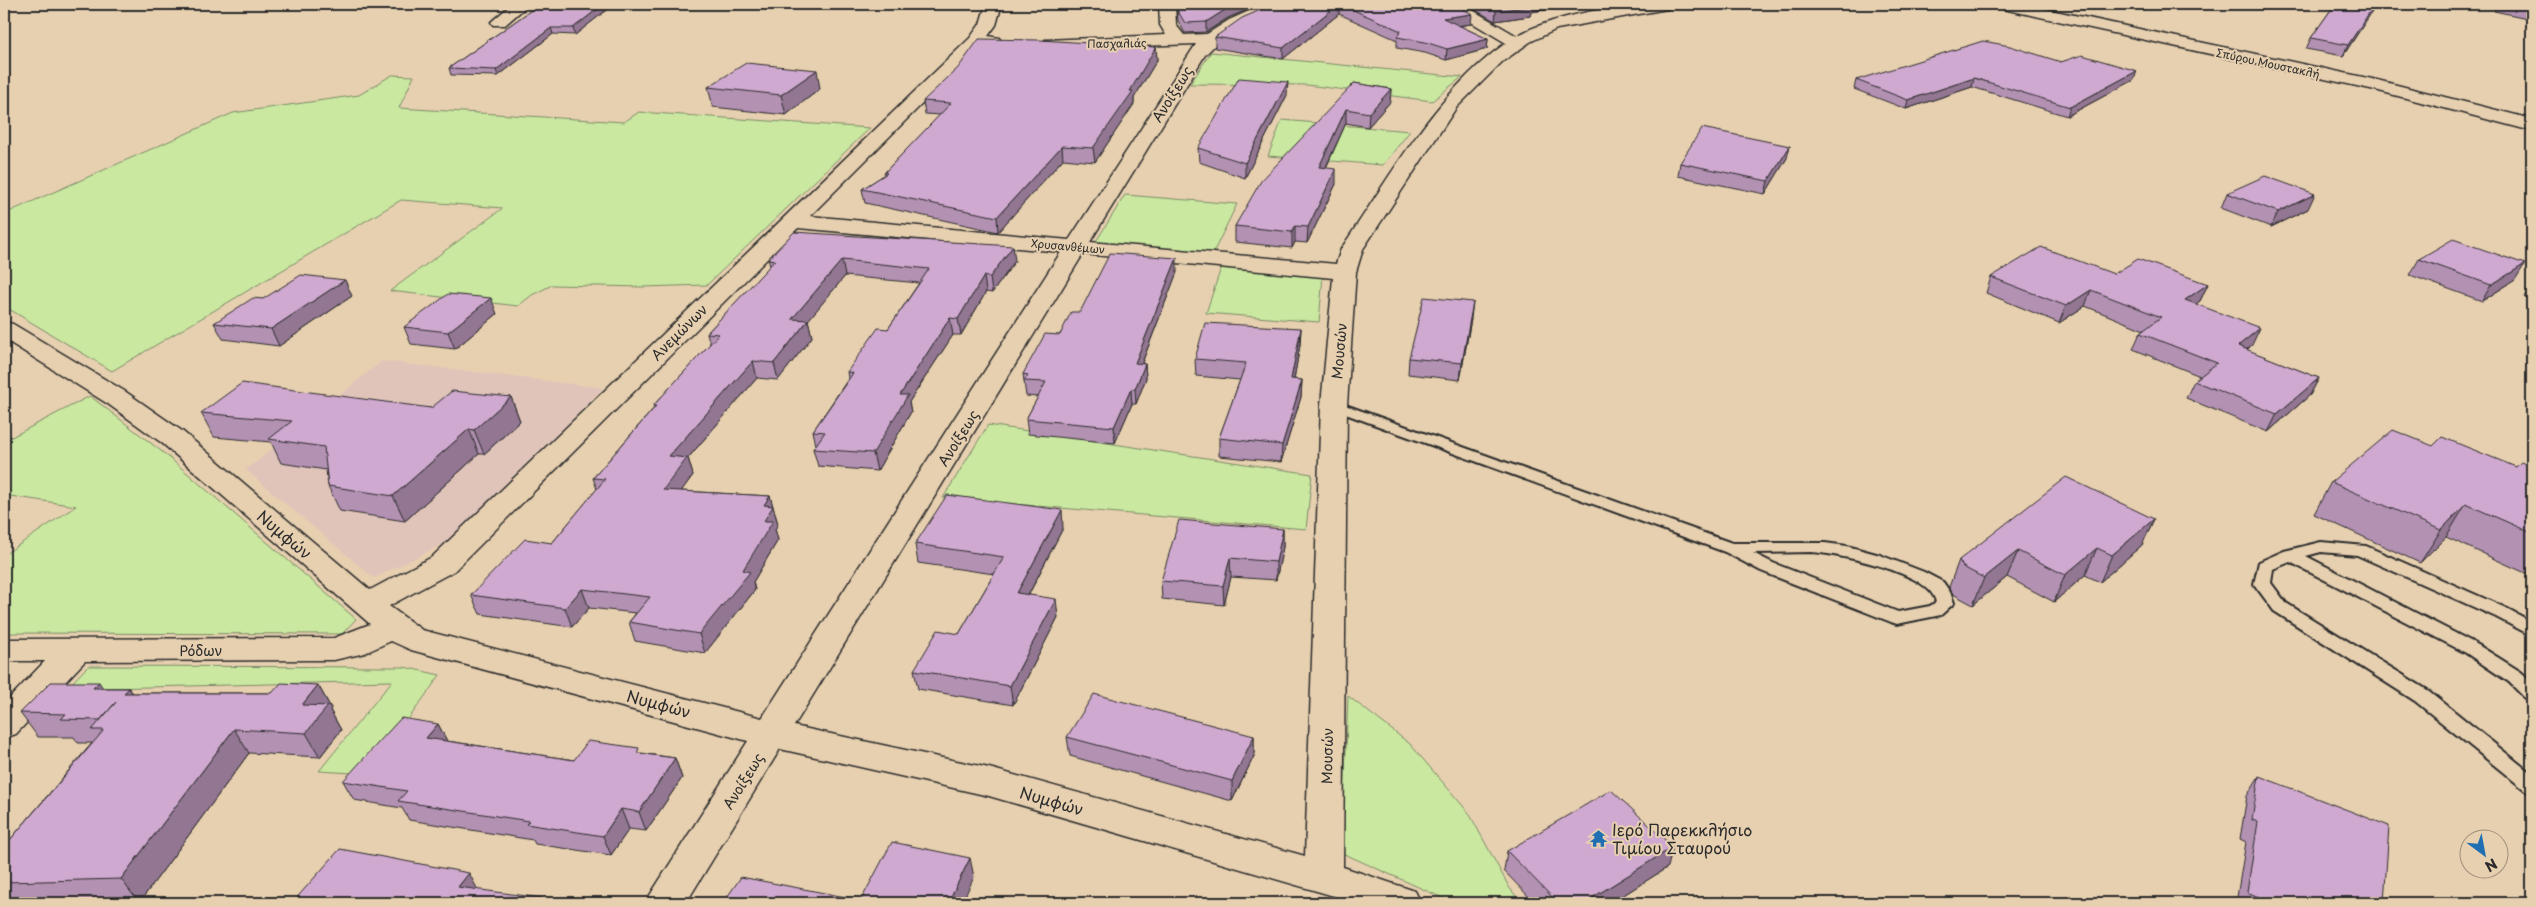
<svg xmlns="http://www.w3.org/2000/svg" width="2536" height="907" font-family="'Playpen Sans',sans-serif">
<rect width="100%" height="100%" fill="#e7d0b0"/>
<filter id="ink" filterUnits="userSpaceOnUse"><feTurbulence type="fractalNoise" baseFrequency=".02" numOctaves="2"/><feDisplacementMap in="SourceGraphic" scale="10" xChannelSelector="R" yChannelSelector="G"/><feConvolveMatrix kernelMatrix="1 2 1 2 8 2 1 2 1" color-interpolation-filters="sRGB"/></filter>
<g filter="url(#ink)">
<path fill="#e0c4ba" d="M382,361L442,368L603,388L454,539L374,578L246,470Z"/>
<path fill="#cae8a0" stroke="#7a8a66" d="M1211,52L1462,77L1432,101L1307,85L1190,84Z
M392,75L414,76L399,108L624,122L639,112L870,128L707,285L643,287L552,285L532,295L518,306L390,291L503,208L401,200L112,371L4,306V214L233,113L359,95Z
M1282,120L1410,131L1383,165L1268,156Z
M1125,195L1237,204L1213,253L1095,243Z
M1221,268L1323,275L1319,322L1206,313Z
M90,396L165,454L356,619L342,634L4,633V555L76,506L4,495V441Z
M988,425L1312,474L1306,529L943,498Z
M88,666L404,667L440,675L369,774L319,771L392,681L66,689Z
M1348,696L1410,744L1469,813L1509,887L1521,903H1454L1342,853Z"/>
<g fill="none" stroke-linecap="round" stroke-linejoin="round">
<defs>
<path id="lane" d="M1334,401L1732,543H1825L1847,546L1880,555L1924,572L1943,582L1950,592L1954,603L1941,615L1897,624L1891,622L1761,571L1725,552L1329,408L1327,405L1329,402ZM1811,552C1838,554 1931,572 1936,602L1930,606L1898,612L1773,563L1753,553Z
M2321,542L2366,546L2508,609L2532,622V636L2496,617L2357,555L2321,552L2306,556L2478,645L2521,672L2532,682V700L2525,698L2509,682L2466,653L2290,562L2273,569L2271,583L2286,603L2429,691L2532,774V793L2525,790L2415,701L2274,611L2254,584L2259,562L2284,551Z"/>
<path id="street" d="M512,4H529L505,25H493L491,22Z
M986,4H1002L996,25L988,36L999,38L1001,41L999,44L980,46L810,216L1069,240L1196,44L1051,49L1045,48L1043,44L1045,40L1166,35L1160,25L1159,4H1175L1176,25L1184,35L1207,34L1229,20L1265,4H1287L1284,7L1241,27L1221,39L1205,55L1090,242L1336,264L1341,249C1389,179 1435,93 1506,43L1446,7L1443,4H1462L1517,36C1552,15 1634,1 1675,4L1667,9L1557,29L1530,42L1502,62L1456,108L1363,249L1356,272L1347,405L1343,867L1415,891L1421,903H1358L989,796L780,749L686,903H645L748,741L411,650L391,641L365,653L334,660L85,661L16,734L4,738V704L45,661H4V639L334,638L370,624L162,443L108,404L4,339V322L13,324L126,392L182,431L370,590L432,557L970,38L980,24ZM798,228L1061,252L762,718L422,630L389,606L454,571ZM1083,254L1333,278L1321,405L1305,856L989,768L794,726Z"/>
<path id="secondary" d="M1995,4H2023L2377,80L2532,119V131L2375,90L2003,9Z"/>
</defs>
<use href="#lane" stroke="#2b2b2b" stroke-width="4"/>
<use href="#street" stroke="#2b2b2b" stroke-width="3"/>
<use href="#secondary" stroke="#2b2b2b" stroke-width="3"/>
<use href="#lane" fill="#e7d0b0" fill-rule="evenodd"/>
<use href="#street" fill="#e7d0b0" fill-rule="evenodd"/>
<use href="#secondary" fill="#e7d0b0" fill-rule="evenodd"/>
</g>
<path fill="#b391b3" stroke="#2b2b2b" d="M540,4H614L575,35L553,34L498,76L451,75L449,68Z
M1190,4H1261L1228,18L1206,32L1185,33L1178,21L1177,10Z
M1274,4H1455L1471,24L1460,26L1488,39L1487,49L1446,60L1425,53L1397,48V40L1339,14L1283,59L1215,48V37Z
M1465,4H1583L1531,12L1530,16L1495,21Z
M2335,4H2377L2343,56L2306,49L2311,38Z
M2498,4H2532V19L2494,11Z
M1156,47L1157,60L1134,98V104L1095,162L1063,159L998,232L865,203L862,189L884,175V173L940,115L925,114L923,101Z
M2061,62L2134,80L2067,116L1972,87L1906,109L1854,89L1856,80Z
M1354,83L1391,89L1390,102L1368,127L1346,123L1326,168L1336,184L1307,243L1295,242L1292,248L1235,242V226Z
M708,87L820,89L786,115L713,107Z
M1287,95L1245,178L1199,162L1198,148Z
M1787,158L1765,194L1678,176L1680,163Z
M2227,193L2308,209L2271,227L2221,208Z
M768,259L1015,261L992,293L986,292L961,335H953L909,402L911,412L877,471L818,466L813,449L816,445L813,431L848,379L847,372L888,329L919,283L845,276L808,320L812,337L778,380L757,378L688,458L693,475L681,491L770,496L778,524L775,529L778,540L753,582L755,590L705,653L635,641L629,622L636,613L589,608L572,627L480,614L471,595L552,543L597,489L593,478L654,408L653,406L710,344L707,333L770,266Z
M2419,259L2515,280L2482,301L2410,275Z
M1177,272L1142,363L1145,364L1146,378L1136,404H1132L1115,443L1028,434L1026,419L1038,397L1026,396L1023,374L1080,312Z
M2114,274L2208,284L2200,301L2195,304L2252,345L2247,350L2319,378L2310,395L2268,432L2186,398L2194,381L2200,376L2133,349L2140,333L2144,330L2085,306L2059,323L1986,293L1991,277Z
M2532,283V300L2524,297Z
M352,296L279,346L223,339L214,323L263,299Z
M497,314L455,349L411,344L404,327Z
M1471,319L1460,380L1408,374L1409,358Z
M1301,328L1300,345L1294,379L1302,380L1301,397L1281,462L1219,456V438L1240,380L1196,376L1195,359Z
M511,397L520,421L484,454H479L405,521L340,511L328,486L326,470L281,463L271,442L214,437L201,413L431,408Z
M2433,446L2516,467H2532V576L2446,537L2420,563L2314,514L2331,482Z
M2154,519L2142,545L2100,582L2085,575L2054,602L2007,577L1973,605L1953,594L1949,587L1959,560Z
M1063,528L1029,594L1058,617L1013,705L918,689L914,670L959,634L994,574L918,563L915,544Z
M1283,529V547L1276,580L1231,577L1224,605L1162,599L1161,581Z
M318,685L331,708L330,710L341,730L320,757L249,753L139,903H4V847L92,743H78L74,737H38L20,713L103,688H129L133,693H272Z
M438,724L447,741L574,760L641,753L675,758L682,778L646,831L629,829L611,855L535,844L533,840L409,820L402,808L354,800L343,781Z
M1254,736V756L1232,801L1070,756L1067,737Z
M2259,776L2384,903H2236L2246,842L2240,839L2247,796Z
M1507,851L1668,867L1611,903H1535L1504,871Z"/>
<path fill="#927692" stroke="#2b2b2b" d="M604,4H614L575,35L573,28Z
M1238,4H1261L1228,18L1206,32V22L1228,8Z
M1339,4V14L1283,59V48Z
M1526,4H1583L1531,12L1530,16L1495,21L1496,11Z
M2375,4H2377L2343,56L2348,45Z
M1472,14L1471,24L1442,28L1443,18Z
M551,28L553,34L498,76L496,70Z
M1488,39L1487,49L1446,60L1447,49Z
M1156,47L1157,60L1134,98V104L1095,162L1093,148Z
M817,70L820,89L786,115L781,95Z
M2137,71L2134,80L2067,116L2070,107Z
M1974,78L1972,87L1906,109L1908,100Z
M1288,82L1287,95L1245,178V163Z
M1391,89L1390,102L1368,127L1369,113Z
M1346,109V123L1319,182V167Z
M1062,146L1063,159L998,232L997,217Z
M1790,146L1787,158L1765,194L1768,181Z
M1336,169V184L1307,243L1308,227Z
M2315,194L2308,209L2271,227L2278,212Z
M1295,226V242L1292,248V232Z
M1013,246L1015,261L992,293L990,277Z
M1177,258V272L1136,378L1135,363Z
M842,260L845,276L796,335L792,319Z
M2525,264L2515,280L2482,301L2491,285Z
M984,276L986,292L961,335L958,319Z
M345,280L352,296L279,346L271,329Z
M2208,284L2200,301L2178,317L2185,300Z
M2091,290L2085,306L2059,323L2066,306Z
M491,298L497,314L455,349L448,332Z
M1473,302L1471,319L1460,380L1462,363Z
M950,318L953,335L909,402L911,412L877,471L873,453L900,395Z
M808,320L812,337L778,380L774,363Z
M1301,328L1300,345L1291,396V379Z
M2260,328L2252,345L2230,363L2238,346Z
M753,361L757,378L688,458L693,475L669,508L663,490L669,456Z
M1145,364L1146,378L1136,404L1135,389Z
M2319,378L2310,395L2268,432L2277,414Z
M1302,380L1301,397L1281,462L1282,445Z
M1131,389L1132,404L1115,443L1114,427Z
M511,397L520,421L484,454L474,430Z
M469,429L479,454L405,521L393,496Z
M770,496L778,524L775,529L778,540L753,582L755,590L705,653L699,634L743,570L764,521V505Z
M2466,504L2446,537L2420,563L2441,530Z
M1062,510L1063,528L1020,611L1017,593Z
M2154,519L2142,545L2100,582L2112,555Z
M1283,529V547L1276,580V562Z
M2097,548L2085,575L2054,602L2065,575Z
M2018,551L2007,577L1973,605L1984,578Z
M1230,558L1231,577L1224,605L1223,586Z
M582,589L589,608L572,627L565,608Z
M1056,599L1058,617L1013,705L1010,686Z
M99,682L114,705L93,688Z
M318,685L331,708L330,710L341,730L320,757L306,733L302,705Z
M129,688L145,712L124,693Z
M438,724L448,743L426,738Z
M234,729L249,753L139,903L121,879Z
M1254,736V756L1232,801V781Z
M675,758L682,778L646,831L639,812Z
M621,809L629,829L611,855L603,836Z
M1673,847L1668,867L1611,903H1584Z
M970,858L974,877L962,903H948Z
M469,873L479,892L458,887Z
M542,898L544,903H538Z"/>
<path fill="#d0a9d0" stroke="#2b2b2b" d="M540,4H604L573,28H551L496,70L449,68Z
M1190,4H1238L1228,8L1206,22L1185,23L1177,10L1179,7Z
M1274,4H1339L1283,48L1215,37L1242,18Z
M1340,4H1455L1472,14L1443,18L1488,39L1447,49L1425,42L1397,37L1401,31Z
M1484,4H1527L1531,6L1496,11Z
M2335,4H2375L2348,45L2311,38Z
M2513,4H2532V8Z
M979,39L1040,40L1156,47L1130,91H1133L1093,148L1062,146L997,217L862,189L887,173H884L951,103L923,101L958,68Z
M1983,41L2010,46L2061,62L2082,55L2137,71L2070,107L1974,78L1908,100L1856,80Z
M746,63L817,70L781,95L708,87Z
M1239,78L1288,82L1245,163L1198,148Z
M1354,83L1391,89L1369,113L1346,109L1319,167L1336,169L1308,227L1295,226L1292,232L1235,226L1261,181Z
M1702,128L1790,146L1768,181L1680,163Z
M2265,176L2315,194L2278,212L2227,193Z
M794,232L1013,246L990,277L984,276L958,319L950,318L900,395H908L873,453L813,449L825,432L813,431L853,373L847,372L878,328L888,329L929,269L842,260L792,319L808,320L774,363L753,361L669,456L687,458L663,490L770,496L764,505L773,506L764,521H773L743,570L750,572L699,634L629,622L650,597L582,589L565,608L471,595L525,539L552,543L605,479L593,478L656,406H653L719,334L707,333L775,260L768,259Z
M2453,239L2525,264L2491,285L2419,259Z
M2041,247L2114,274L2138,259L2208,284L2185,300L2260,328L2238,346L2319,378L2277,414L2194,381L2217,363L2140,333L2161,317L2091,290L2066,306L1991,277Z
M1110,253L1177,258L1135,363L1145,364L1135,389H1131L1114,427L1026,419L1046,382L1024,381L1028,375L1023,374L1045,334L1060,335L1071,312H1080Z
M301,275L345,280L271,329L214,323L253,298L263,299Z
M448,294L491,298L448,332L404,327Z
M1424,297L1473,302L1462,363L1409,358Z
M1205,323L1301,328L1291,379L1302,380L1282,445L1219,438L1246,363L1195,359Z
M242,383L431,408L452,391L511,397L474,430L469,429L393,496L328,486L324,447L269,439L292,421L201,413Z
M2393,430L2433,446L2442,437L2516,467L2521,462L2532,467V533L2466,504L2441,530L2331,482Z
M2066,477L2154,519L2112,555L2097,548L2065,575L2018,551L1984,578L1963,567L1959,560Z
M947,495L1062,510L1017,593L1056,599L1010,686L914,670L938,630L959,634L1004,557L915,544Z
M1179,520L1283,529L1276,562L1230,558L1223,586L1161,581Z
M51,682H99L93,688H129L124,693H272L281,683L318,685L302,705L328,706L306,733L234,729L121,879L4,882V847L104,730H92L116,702L100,720L61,719L66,714L20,713Z
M1094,694L1254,736L1232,781L1067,737Z
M401,718L438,724L426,738L574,760L588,741L639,748L637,753L675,758L639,812L621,809L603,836L526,824L529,821L398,801L407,791L343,781Z
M2259,776L2389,826L2384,903H2273L2247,892L2258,822L2252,820Z
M1611,790L1673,847L1584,903H1558L1507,851Z
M892,842L970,858L948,903H723L741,877L861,900Z
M340,849L469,873L458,887L542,898L538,903H292Z"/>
</g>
<defs>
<symbol id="temple-bare" viewBox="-9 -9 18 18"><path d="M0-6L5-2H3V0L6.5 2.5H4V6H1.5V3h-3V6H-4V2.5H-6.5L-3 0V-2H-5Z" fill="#1f6fb2" stroke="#e7d0b0" stroke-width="2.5" paint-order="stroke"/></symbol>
</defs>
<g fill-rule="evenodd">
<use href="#temple-bare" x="1586" y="826" width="25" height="25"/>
</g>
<g text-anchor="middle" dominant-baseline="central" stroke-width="4" stroke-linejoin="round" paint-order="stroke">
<g font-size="11" fill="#2b2b2b" stroke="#e7d0b0">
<text transform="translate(1117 43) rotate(-1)">Πασχαλιάς</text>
<text transform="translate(2268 63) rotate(12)">Σπύρου Μουστακλή</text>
<text transform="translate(1068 246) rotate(5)">Χρυσανθέμων</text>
</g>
<g font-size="14" fill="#2b2b2b" stroke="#e7d0b0">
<text transform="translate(1172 94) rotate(-58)">Ανοίξεως</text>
<text transform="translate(679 332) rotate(-45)">Ανεμώνων</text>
<text transform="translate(1339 351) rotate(-85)">Μουσών</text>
<text transform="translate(958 438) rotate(-58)">Ανοίξεως</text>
<text x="201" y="650">Ρόδων</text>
<text transform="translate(1327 756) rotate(-89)">Μουσών</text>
<text transform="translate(743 781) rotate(-58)">Ανοίξεως</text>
</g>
<g font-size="16" fill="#2b2b2b" stroke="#e7d0b0">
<text transform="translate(285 534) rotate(40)">Νυμφών</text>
<text transform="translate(659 703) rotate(15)">Νυμφών</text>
<text transform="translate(1052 800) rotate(16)">Νυμφών</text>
</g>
<g font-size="16" fill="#2b2b2b" stroke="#e7d0b0" text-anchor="start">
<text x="1612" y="829">Ιερό Παρεκκλήσιο<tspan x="1612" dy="18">Τιμίου Σταυρού</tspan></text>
</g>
</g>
<rect width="2536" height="907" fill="none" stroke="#e7d0b0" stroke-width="20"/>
<rect x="10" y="10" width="2516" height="887" fill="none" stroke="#2b2b2b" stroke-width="2" filter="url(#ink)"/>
<g transform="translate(2484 854) rotate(148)"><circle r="24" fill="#e7d0b0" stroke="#9c8e7b"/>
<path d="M0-4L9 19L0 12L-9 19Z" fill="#1f6fb2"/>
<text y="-8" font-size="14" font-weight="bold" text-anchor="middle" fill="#2b2b2b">N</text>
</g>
</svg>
